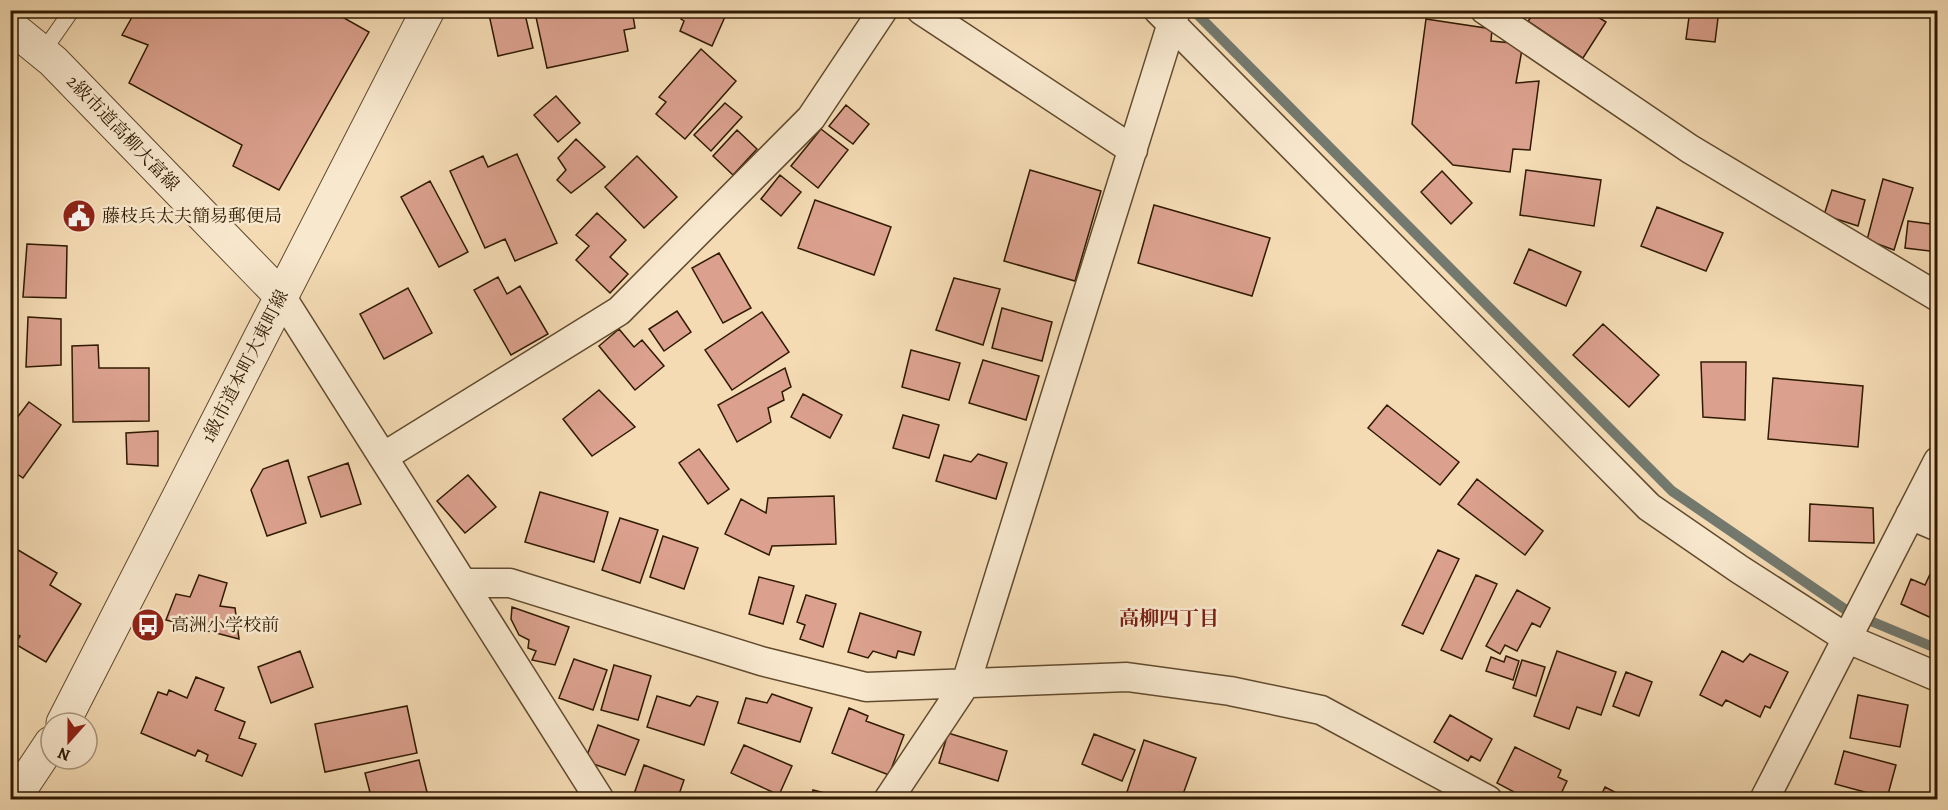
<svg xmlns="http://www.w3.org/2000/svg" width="1948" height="810" viewBox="0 0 1948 810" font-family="Alegreya,'Noto Serif JP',serif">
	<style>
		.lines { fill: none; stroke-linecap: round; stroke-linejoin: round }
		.stream { stroke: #73796e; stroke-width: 10 }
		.building { fill: #dba18e; stroke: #301a01; stroke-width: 1.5 }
		.service-casing { stroke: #614a2e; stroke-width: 17 }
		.minor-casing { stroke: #614a2e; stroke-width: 31 }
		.tertiary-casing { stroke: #614a2e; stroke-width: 35 }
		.service { stroke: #f8e8ce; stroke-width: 15 }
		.minor { stroke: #f8e8ce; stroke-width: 28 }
		.tertiary { stroke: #f8e8ce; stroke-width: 33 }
		.labels { text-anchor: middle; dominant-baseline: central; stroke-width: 5; stroke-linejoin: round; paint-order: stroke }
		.street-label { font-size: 18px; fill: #301a01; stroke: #f8e8ce }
		.poi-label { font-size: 18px; fill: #301a01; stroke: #f8e8ce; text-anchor: start }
		.neighbourhood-label { font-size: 20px; font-weight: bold; fill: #7a1f14; stroke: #f8e8ce }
	</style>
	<rect width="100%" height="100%" fill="#f4dbb4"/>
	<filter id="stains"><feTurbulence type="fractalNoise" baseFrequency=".00333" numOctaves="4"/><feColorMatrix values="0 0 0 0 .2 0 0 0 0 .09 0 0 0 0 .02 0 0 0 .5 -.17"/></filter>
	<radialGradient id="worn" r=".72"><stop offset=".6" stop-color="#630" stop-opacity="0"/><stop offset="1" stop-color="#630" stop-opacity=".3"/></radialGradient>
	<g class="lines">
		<path class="stream" d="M1193,10L1672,491L1849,612L1938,649"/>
	</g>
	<path class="building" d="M136,10H330L369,32L279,190L233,166L242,145L129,83L148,45L122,35Z
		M488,10H524L533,48L498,56Z
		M567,10H632L635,28L624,30L628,51L547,68L536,17Z
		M685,10H728L712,46L680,31L684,21L681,19Z
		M1537,10H1587L1606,22L1583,58L1528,21Z
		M1690,10H1719L1715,42L1686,39Z
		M1426,19L1492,29L1491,41L1523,44L1516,83L1539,81L1530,150L1513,149L1510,172L1453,165L1412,124Z
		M701,49L736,81L685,139L656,114L666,102L659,97Z
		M556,96L580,123L558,142L534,115Z
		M725,103L742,117L711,151L694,135Z
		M846,105L869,124L853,144L829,126Z
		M821,129L848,150L818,188L791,166Z
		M737,130L757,149L733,175L713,156Z
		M576,139L605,167L571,193L557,180L566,170L558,158Z
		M517,154L557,243L515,261L505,239L485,248L450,171L483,156L488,167Z
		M637,156L677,197L644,228L605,187Z
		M1030,170L1101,191L1075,281L1004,261Z
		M1526,170L1601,180L1594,226L1520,215Z
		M1442,171L1472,203L1451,224L1421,192Z
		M780,175L801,192L781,216L761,199Z
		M1883,179L1913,188L1894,250L1867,240Z
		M430,181L468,252L439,267L401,197Z
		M1832,190L1865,200L1858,226L1824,215Z
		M815,200L891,227L874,275L798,248Z
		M1154,205L1270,238L1252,296L1138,263Z
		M1657,207L1723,233L1706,271L1641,246Z
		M597,213L626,240L610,257L628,274L610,293L576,260L589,246L576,235Z
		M1908,221L1938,225V252L1905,248Z
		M27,244L67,246L66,298L23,297Z
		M1529,249L1581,272L1566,306L1514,283Z
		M719,253L751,308L723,323L692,268Z
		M498,277L507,294L520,286L548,334L511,355L474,290Z
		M954,278L1000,289L983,345L936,330Z
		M408,288L432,333L384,359L360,314Z
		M1002,308L1052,322L1042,361L992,348Z
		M677,311L691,332L664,351L649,329Z
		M762,312L789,352L732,390L705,350Z
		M28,317L61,319V365L26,367Z
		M1603,324L1659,375L1629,407L1573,355Z
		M619,329L634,347L642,340L664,366L635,390L599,346Z
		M98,345L99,368H149V421L73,422L72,346Z
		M911,350L960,363L949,400L902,387Z
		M983,360L1039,376L1026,420L969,403Z
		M1701,362H1746L1745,420L1703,417Z
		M785,368L791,387L782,392L784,400L768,408L771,422L737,442L718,405Z
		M1773,378L1863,386L1858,447L1768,439Z
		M599,390L635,427L592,456L563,419Z
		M803,394L842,415L830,438L791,417Z
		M29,402L61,425L23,478L10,469V427Z
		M1387,405L1459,462L1440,485L1368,428Z
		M903,415L939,425L929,458L893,448Z
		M158,431V466L127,464L126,433Z
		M699,449L729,489L708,504L679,463Z
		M978,454L1007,463L996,499L936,481L944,455L971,462Z
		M288,460L306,523L267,536L251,490L263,469Z
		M348,463L361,504L321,517L308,477Z
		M468,475L496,507L465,533L437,501Z
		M1477,479L1543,531L1525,555L1458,504Z
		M540,492L608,512L594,562L525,542Z
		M834,496L836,544L772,546L769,555L725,534L741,499L766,513L768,498Z
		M1810,504L1873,508L1874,543L1809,541Z
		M620,518L658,530L640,583L602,570Z
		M663,536L698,548L684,589L650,577Z
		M13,547L57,573L50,585L81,604L46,662L15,644L20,636L10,631V551Z
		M1438,550L1459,559L1423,634L1402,625Z
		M1932,570L1938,572V621L1901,604L1911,579L1925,585Z
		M199,575L227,583L220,606L235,608L239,639L166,620L176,594L190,597Z
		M1476,575L1497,584L1462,659L1441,650Z
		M759,577L794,586L783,624L749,614Z
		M1517,590L1550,608L1540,627L1532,623L1517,651L1505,645L1500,654L1486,646Z
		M806,595L836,604L823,647L800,639L805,625L797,622Z
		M512,607L569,627L555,665L532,660L536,651L528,648L529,640L519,635L511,619Z
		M860,613L921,632L914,655L898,651L896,658L873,651L868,658L848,652Z
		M300,651L313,687L271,703L258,667Z
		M1557,651L1616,672L1601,715L1577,707L1569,729L1534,716Z
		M1722,651L1743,662L1750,654L1788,672L1770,708L1765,706L1760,717L1726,700L1722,706L1700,695Z
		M1506,656L1519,661L1513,680L1486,671L1491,657L1504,662Z
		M574,659L607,670L593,710L559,698Z
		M1522,660L1545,667L1536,696L1513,688Z
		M614,665L651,676L638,720L601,710Z
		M1626,672L1652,682L1639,716L1613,706Z
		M196,677L224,688L215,710L245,722L239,738L256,744L242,776L206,761L208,755L198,750L195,756L141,733L158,692L167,695L169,690L187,698Z
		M772,694L812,708L800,742L738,723L746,698L767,703Z
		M1858,695L1908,705L1900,747L1850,738Z
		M657,696L690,706L697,696L718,702L704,745L647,727Z
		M407,706L417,753L325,772L315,724Z
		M849,708L868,716L866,721L904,735L889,775L832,753Z
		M1450,715L1492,739L1480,761L1471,756L1468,761L1434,742Z
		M598,725L639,740L625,775L585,761Z
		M948,733L1007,751L998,781L939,763Z
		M1094,734L1135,750L1122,781L1082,764Z
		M1144,740L1196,758L1181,800L1125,798Z
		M744,745L792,766L779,795L731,773Z
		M1515,747L1561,770L1558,777L1567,781L1558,800H1529L1497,783Z
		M1844,751L1896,765L1887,798L1835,784Z
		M419,760L429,800H372L365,773Z
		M644,765L684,780L677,800H632Z
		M1605,787L1630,800H1599Z
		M813,790L852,800H811Z
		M913,795L926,800H911Z"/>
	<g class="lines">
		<defs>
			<path id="service" d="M42,53L72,10"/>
			<path id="minor" d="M921,10L1133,150
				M1158,10L1649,507L1739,569L1848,639L1938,677
				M1485,10L1690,149L1938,297
				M281,296L600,800
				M383,457L619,311L811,118L883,10
				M1910,515L1938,527
				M463,583H510L761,661L866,687L1127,677L1230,691L1321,710L1488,800
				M888,800L966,683L1176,10
				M1764,800L1938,461"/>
			<path id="tertiary" d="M10,26L53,61L281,296
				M63,723L428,10
				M13,800L51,743"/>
		</defs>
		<use href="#service" class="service-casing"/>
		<use href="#minor" class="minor-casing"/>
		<use href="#tertiary" class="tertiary-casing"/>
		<use href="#service" class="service"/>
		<use href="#minor" class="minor"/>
		<use href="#tertiary" class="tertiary"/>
	</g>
	<defs>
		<symbol id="civic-disc" viewBox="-11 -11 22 22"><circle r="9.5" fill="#8f2418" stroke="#f8e8ce"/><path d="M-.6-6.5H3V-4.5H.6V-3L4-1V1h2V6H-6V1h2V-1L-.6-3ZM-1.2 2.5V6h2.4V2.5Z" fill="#fff"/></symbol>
		<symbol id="bus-disc" viewBox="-11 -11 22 22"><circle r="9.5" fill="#8f2418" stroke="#f8e8ce"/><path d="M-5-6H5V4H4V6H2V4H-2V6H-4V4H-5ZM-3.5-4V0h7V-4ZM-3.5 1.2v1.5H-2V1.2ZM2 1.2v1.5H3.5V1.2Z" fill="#fff"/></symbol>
	</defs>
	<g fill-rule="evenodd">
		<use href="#civic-disc" x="60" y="197" width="38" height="38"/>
		<use href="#bus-disc" x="129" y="606" width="38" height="38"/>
	</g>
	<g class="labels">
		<g class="street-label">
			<text transform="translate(123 133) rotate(46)">2級市道高柳大富線</text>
			<text transform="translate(245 366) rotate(-63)">1級市道本町大東町線</text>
		</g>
		<g class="poi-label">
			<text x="102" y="216">藤枝兵太夫簡易郵便局</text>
			<text x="171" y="625">高洲小学校前</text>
		</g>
		<g class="neighbourhood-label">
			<text x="1169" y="618">高柳四丁目</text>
		</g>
	</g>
	<rect width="1948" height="810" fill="none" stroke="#f4dbb4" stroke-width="36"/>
	<rect x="12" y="12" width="1924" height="786" fill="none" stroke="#301a01" stroke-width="3"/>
	<rect x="18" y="18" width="1912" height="774" fill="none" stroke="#301a01" stroke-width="1.5"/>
	<g transform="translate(69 741) rotate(201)"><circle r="28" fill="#f8e8ce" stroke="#a8967c" stroke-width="1.5"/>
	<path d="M0-4.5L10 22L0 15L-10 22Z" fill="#8f2418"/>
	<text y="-9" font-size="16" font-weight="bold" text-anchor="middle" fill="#301a01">N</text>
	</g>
	<rect width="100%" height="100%" filter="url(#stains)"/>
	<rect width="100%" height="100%" fill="url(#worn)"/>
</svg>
